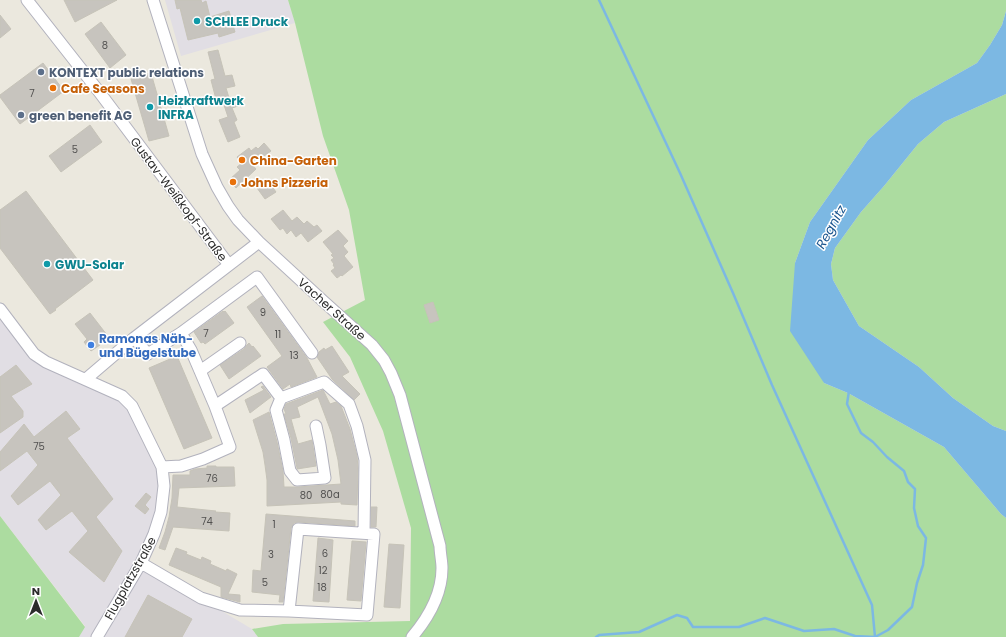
<svg xmlns="http://www.w3.org/2000/svg" width="1006" height="637" viewBox="0 0 1006 637" font-family="Poppins,sans-serif">
	<style>
		.industrial { fill: #e1dee4 }
		.green { fill: #acdca0 }
		.water { fill: #7cb8e3 }
		.lines { fill: none; stroke-linecap: round; stroke-linejoin: round }
		.stream { stroke: #7cb8e3; stroke-width: 2.5 }
		.building { fill: #c7c4be; stroke: #c6c3b8 }
		.minor-casing { stroke: #b2b2bd; stroke-width: 13 }
		.minor { stroke: #fff; stroke-width: 11 }
		.culture-dot { fill: #0f9aa8; stroke: #fff; stroke-width: 1.5 }
		.service-dot { fill: #5c6f8a; stroke: #fff; stroke-width: 1.5 }
		.food-dot { fill: #e8710a; stroke: #fff; stroke-width: 1.5 }
		.shop-dot { fill: #3f7fe0; stroke: #fff; stroke-width: 1.5 }
		.labels { text-anchor: middle; dominant-baseline: central; stroke-width: 3; stroke-linejoin: round; paint-order: stroke }
		.number-label { font-size: 10px; fill: #525150 }
		.culture-label { font-size: 12px; font-weight: bold; fill: #0d838f; stroke: #fff; text-anchor: start }
		.service-label { font-size: 12px; font-weight: bold; fill: #4e5e75; stroke: #fff; text-anchor: start }
		.food-label { font-size: 12px; font-weight: bold; fill: #c56008; stroke: #fff; text-anchor: start }
		.street-label { font-size: 12px; fill: #2b2b2b; stroke: #fff }
		.shop-label { font-size: 12px; font-weight: bold; fill: #366cbe; stroke: #fff; text-anchor: start }
		.water-label { font-size: 13px; font-style: italic; fill: #1b568f; stroke: #fff }
	</style>
	<rect width="100%" height="100%" fill="#ebe8de"/>
	<path class="industrial" d="M165,0H288L295,23L181,56Z
		M5,316L34,354L132,406L164,486L141,563L252,629L258,637H79L85,626L0,516V321Z"/>
	<path class="green" d="M288,0H1006V11L1002,25L990,45L977,63L911,100L868,140L810,222L795,263L824,383L848,393L944,447L1001,514L1006,518V637H258L252,629L283,624L410,621L411,528L383,431L350,357L323,322L365,300L349,210L323,136L295,23Z
		M1006,94V431L993,426L953,398L919,367L859,326L833,280L831,264L835,248L861,212L884,186L918,144L944,122Z
		M0,516L85,627L79,637H0Z"/>
	<path class="water" d="M1006,11V94L944,122L918,144L884,186L861,212L835,248L831,264L833,280L859,326L919,367L953,398L993,426L1006,431V518L1001,514L944,447L848,393L824,383L790,331L795,263L810,222L868,140L911,100L977,63L990,45L1002,25Z"/>
	<g class="lines">
		<path class="stream" d="M599,0L680,173L733,293L772,385L872,605L875,637
			M596,637L599,635L639,632L677,615L687,618L693,627H739L765,618L804,631L834,629L855,636L875,637L888,630L912,607L917,583L923,565L926,538L918,526L914,508L915,489L908,482L904,471L887,457L873,442L861,433L847,404L849,391"/>
	</g>
	<path class="building" d="M64,0H117L75,22Z
		M175,0H201L202,3L206,1L210,17L229,11L235,32L219,37L218,33L188,40L180,8L177,9Z
		M0,15L11,29L0,38Z
		M101,22L126,55L110,68L85,34Z
		M218,50L225,76L232,75L235,86L226,88L230,101L236,100L238,106L232,108L237,120L234,122L240,137L228,142L219,120L228,117L223,102L217,103L211,80L215,79L208,52Z
		M43,63L64,91L20,124L0,97V95Z
		M151,73L169,136L149,141L131,79Z
		M90,125L102,142L61,172L49,156Z
		M264,143L271,151L264,156L261,153L250,162L256,169L236,188L229,180L240,170L237,167L242,163L237,157L249,148L251,151L256,147L258,149Z
		M268,181L276,192L265,199L257,188Z
		M26,191L93,280L55,309L56,310L50,314L0,248V210Z
		M283,210L292,221L297,217L304,224L307,221L314,227L317,225L322,231L308,242L301,233L296,237L291,230L287,234L283,228L280,230L271,219Z
		M338,230L348,241L343,246L348,252L344,256L353,267L342,276L341,275L337,278L331,271L335,268L333,265L334,264L331,260L334,258L331,255L333,254L323,242Z
		M262,296L307,358L317,377L291,387L290,384L283,389L267,367L282,356L247,307Z
		M433,302L439,320L430,323L424,305Z
		M223,311L224,312L225,311L234,323L205,344L203,342L201,343L194,332Z
		M90,313L107,335L98,342L100,345L91,351L84,342L87,339L75,324Z
		M249,343L252,347L253,346L261,356L229,379L220,365L244,349L247,345Z
		M332,346L349,372L342,376L360,394L354,400L332,379L317,357L318,355L319,352L324,348L325,350Z
		M177,356L212,438L184,449L149,368Z
		M16,365L32,384L11,396L23,411V417L0,433V377Z
		M263,386L271,397L250,413L245,400L264,390L261,387Z
		M323,390L330,404L336,402L341,406L350,429L357,456L358,468L357,505L341,504V502L267,506V480L265,465L263,452L253,420L269,412L277,442L283,471L284,487H298L341,484L338,460L332,434L318,397L297,407L300,417L291,419L298,444L312,440L316,466L297,469V468L291,438L284,414H286L284,409L286,404Z
		M66,411L80,429L67,438L113,499L96,517L122,551L104,582L69,552L88,531L72,511L46,530L38,520L61,495L50,481L18,505L11,496L38,465L27,451L0,471V452L24,424L34,437Z
		M207,466H216V467H234L235,486L179,488L177,507L216,511L215,512L230,513L229,531L173,527L165,550L159,548L165,532L169,517L172,498L173,475H190V471L195,469L207,468Z
		M146,493L151,497L145,505L149,509L145,514L135,506Z
		M371,507H377L376,527H371Z
		M266,514L355,521V526L298,522L294,523L291,528L283,602H279L280,595L252,592L253,570L261,571Z
		M318,538L333,540L329,602L313,601Z
		M352,541L366,542L361,601L347,600Z
		M389,544L404,545L400,608L384,607Z
		M176,548L187,552L186,554L201,560L202,557L211,561L210,564L226,571L227,569L237,574L228,594L240,595V602L221,597V587L169,565Z
		M148,595L192,619L182,637H125Z"/>
	<g class="lines">
		<defs>
			<path id="minor" d="M27,0L100,93L229,265
				M153,0L202,154L217,187L228,206L238,220L259,242L322,300L372,345L384,360L391,373L400,395L440,546C440,553 442,561 442,568C442,595 429,617 412,637
				M0,309L34,354L46,362L122,396L132,406L162,467L164,486L161,512L154,534L141,563L97,637
				M181,333L191,350L215,406
				M134,338L148,354L181,333L257,277L312,353
				M200,371L240,343
				M86,379L134,338L259,242
				M281,398L276,410L284,440L290,471L297,480L325,478L320,445L316,426
				M162,467L181,466L203,459L230,447L215,406L263,374L281,398L324,382L349,404L357,426L365,460L364,533
				M141,563L201,598L240,610L289,611L298,529L374,534L367,615L289,611"/>
		</defs>
		<use href="#minor" class="minor-casing"/>
		<use href="#minor" class="minor"/>
	</g>
	<g class="culture-dot">
		<circle cx="197" cy="21" r="4"/>
		<circle cx="150" cy="107" r="4"/>
		<circle cx="47" cy="264" r="4"/>
	</g>
	<g class="service-dot">
		<circle cx="41" cy="72" r="4"/>
		<circle cx="21" cy="115" r="4"/>
	</g>
	<g class="food-dot">
		<circle cx="53" cy="88" r="4"/>
		<circle cx="242" cy="160" r="4"/>
		<circle cx="233" cy="182" r="4"/>
	</g>
	<circle class="shop-dot" cx="91" cy="345" r="4"/>
	<g class="labels">
		<g class="number-label">
			<text x="105" y="45">8</text>
			<text x="32" y="93">7</text>
			<text x="75" y="149">5</text>
			<text x="263" y="312">9</text>
			<text x="206" y="333">7</text>
			<text x="278" y="334">11</text>
			<text x="294" y="355">13</text>
			<text x="39" y="446">75</text>
			<text x="212" y="478">76</text>
			<text x="330" y="494">80a</text>
			<text x="306" y="495">80</text>
			<text x="207" y="521">74</text>
			<text x="274" y="524">1</text>
			<text x="325" y="553">6</text>
			<text x="271" y="554">3</text>
			<text x="323" y="570">12</text>
			<text x="265" y="582">5</text>
			<text x="322" y="587">18</text>
		</g>
		<g class="culture-label">
			<text x="205" y="21">SCHLEE Druck</text>
			<text x="158" y="100">Heizkraftwerk<tspan x="158" dy="14">INFRA</tspan></text>
			<text x="55" y="264">GWU-Solar</text>
		</g>
		<g class="service-label">
			<text x="49" y="72">KONTEXT public relations</text>
			<text x="29" y="115">green benefit AG</text>
		</g>
		<g class="food-label">
			<text x="61" y="88">Cafe Seasons</text>
			<text x="250" y="160">China-Garten</text>
			<text x="241" y="182">Johns Pizzeria</text>
		</g>
		<g class="street-label">
			<text transform="translate(179 199) rotate(53)">Gustav-Weißkopf-Straße</text>
			<text transform="translate(332 309) rotate(42)">Vacher Straße</text>
			<text transform="translate(130 578) rotate(-61)">Flugplatzstraße</text>
		</g>
		<g class="shop-label">
			<text x="99" y="338">Ramonas Näh-<tspan x="99" dy="14">und Bügelstube</tspan></text>
		</g>
		<g class="water-label">
			<text transform="translate(831 227) rotate(-61)">Regnitz</text>
		</g>
	</g>
	<g transform="translate(36 601)" stroke="#ffffff" stroke-width="3" paint-order="stroke">
	<path d="M0-3L7 15L0 10L-7 15Z" fill="#2b2b2b"/>
	<text y="-6" font-size="11" font-weight="bold" text-anchor="middle" fill="#2b2b2b">N</text>
	</g>
</svg>
